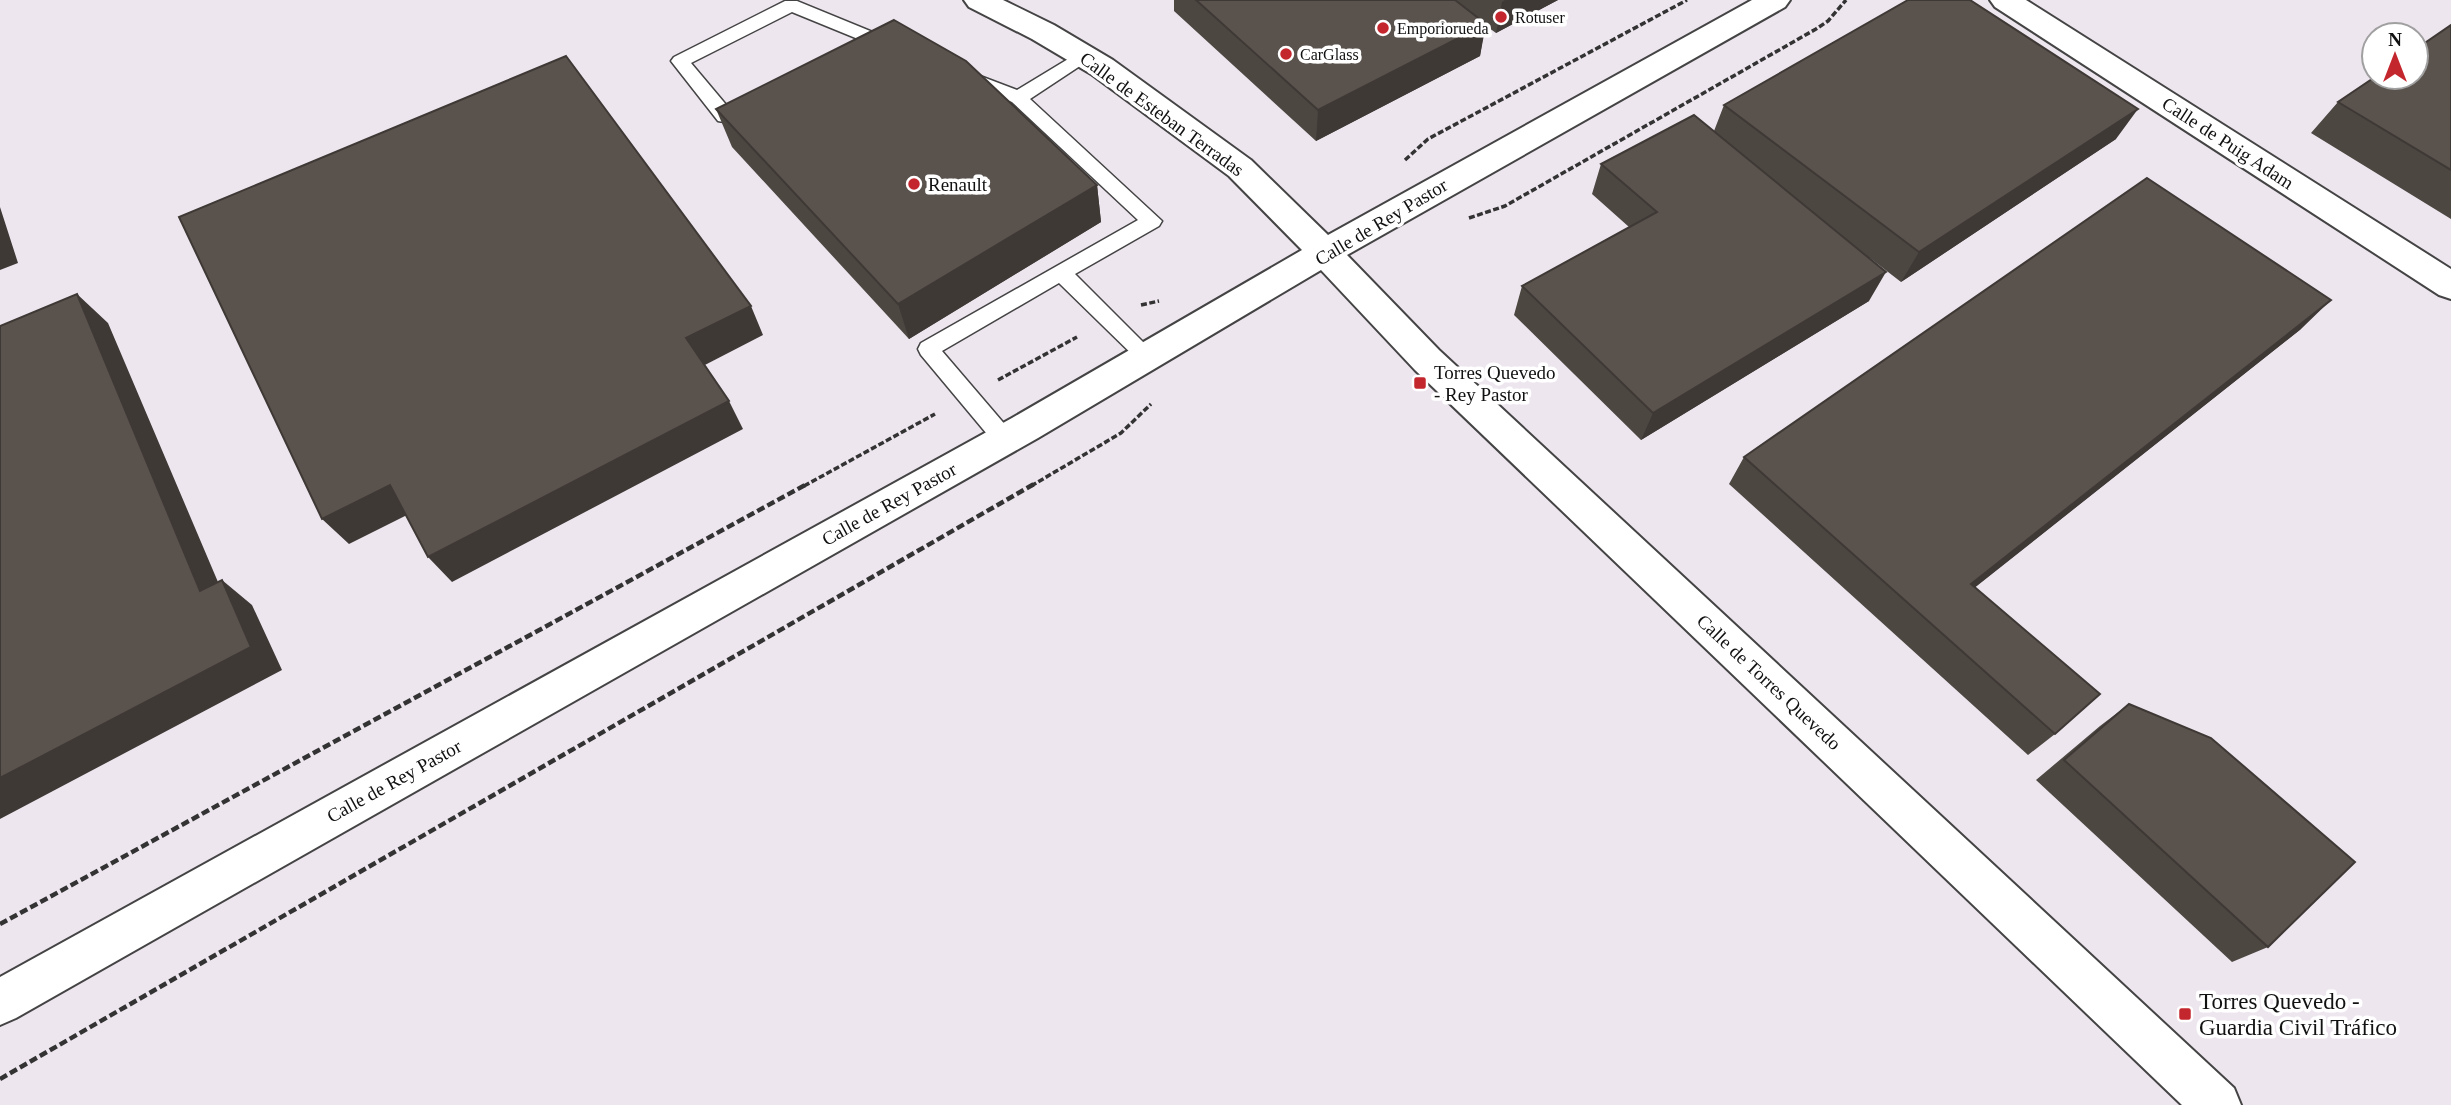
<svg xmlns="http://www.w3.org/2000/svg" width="2451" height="1105" viewBox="0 0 2451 1105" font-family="'Times New Roman',serif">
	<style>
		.industrial { fill: #eee6ef; fill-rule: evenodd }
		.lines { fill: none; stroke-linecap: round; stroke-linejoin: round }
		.lane-casing { stroke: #444; stroke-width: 3 }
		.street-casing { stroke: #444; stroke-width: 4 }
		.path-far1 { stroke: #333; stroke-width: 3.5; stroke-dasharray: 6 2.5; stroke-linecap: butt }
		.path { stroke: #333; stroke-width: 4.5; stroke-dasharray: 8 3.5; stroke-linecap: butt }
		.lane { fill: #fff; fill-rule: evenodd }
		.street { fill: #fff; fill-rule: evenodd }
		.wall { fill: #4d4742 }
		.shaded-wall { fill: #3f3936 }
		.building { fill: #5a524d; stroke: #3f3936; stroke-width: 2 }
		.poi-dot { fill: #c4262e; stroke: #fff; stroke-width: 2.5 }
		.labels { text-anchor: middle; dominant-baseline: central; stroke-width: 7; stroke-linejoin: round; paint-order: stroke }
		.far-poi-label { font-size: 16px; fill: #111; stroke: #fff; text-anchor: start }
		.street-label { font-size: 19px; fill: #111; stroke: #fff }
		.poi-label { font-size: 19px; fill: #111; stroke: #fff; text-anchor: start }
		.near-poi-label { font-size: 23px; fill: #111; stroke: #fff; text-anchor: start }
	</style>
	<rect width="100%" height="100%" fill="#fffdf5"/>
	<path class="industrial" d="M0,0H2451V1105H0ZM2374,35H2416V77H2374Z"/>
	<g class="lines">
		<defs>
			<path id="lane" d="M785,1H797L897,42L900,46L897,50H885L792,12L691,63L728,107L742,101L748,103L751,107C745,117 729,124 718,121L671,61L674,57Z
				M1083,50L1092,56L1089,60L1030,99L1162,221L1159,226L1075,274L1158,357L1155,363L1148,365L1141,363L1059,283L942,351L1013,434L1016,440L1013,446L1005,449L997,446L921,355L918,349L921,343L1138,220L1012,102L961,81L958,77L967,71L1017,90Z"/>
			<path id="street" d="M964,0H1003L1054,25L1113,60L1251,160L1328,235L1752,0H1790L1785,7L1347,255L1439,350L2234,1088L2241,1105H2182L1415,370L1321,270L1038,438L16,1018L0,1025V977L1012,418L1302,250L1229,176L1091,74L1032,39L969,7Z
				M1990,0H2026L2451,269V299L2439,295L1995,7Z"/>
		</defs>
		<use href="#lane" class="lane-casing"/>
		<use href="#street" class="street-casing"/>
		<path class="path-far1" d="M1405,160L1428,139L1687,0
			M1469,218L1505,206L1816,29L1828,21L1846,0
			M1141,305L1159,301
			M998,380L1077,337
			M804,486L935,414
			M1031,486L1121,433L1151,404"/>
		<path class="path" d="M0,924L807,484
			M0,1079L1034,484"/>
		<use href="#lane" class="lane"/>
		<use href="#street" class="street"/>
	</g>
	<path class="wall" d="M1174,0H1558L1496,33L1485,25L1480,56L1316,141L1174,11Z
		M2451,25V219L2311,133L2338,102Z
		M1724,105L2116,139L1901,282L1870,258L1869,301L1641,440L1514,315L1522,286L1629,227L1592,194L1601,164L1714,131Z
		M716,109L1097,185L1101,222L909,339L732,147Z
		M2301,329L1975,587L2055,734L2028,755L1729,484L1744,457Z
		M2129,704L2268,947L2232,962L2036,780L2100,726Z"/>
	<path class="shaded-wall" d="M1505,0H1558L1496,33L1502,2Z
		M1486,24L1480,56L1316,141L1318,110Z
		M2138,109L2116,139L1901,282L1919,252Z
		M1097,185L1101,222L909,339L898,304Z
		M0,207L18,263L0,270Z
		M1886,272L1869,301L1641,440L1653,413Z
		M77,294L108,323L232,615L200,591Z
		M2331,300L2301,329L1949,608L1971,584Z
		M751,306L763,335L701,367L686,338Z
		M729,401L743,429L452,582L428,557Z
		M390,485L415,511L349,544L322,519Z
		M222,580L252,605L282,670L0,819V778Z"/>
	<path class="building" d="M1196,0H1455L1486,24L1318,110Z
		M1908,0H1970L2138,109L1919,252L1724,105Z
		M894,20L966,61L1097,185L898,304L716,109Z
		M2451,25V170L2338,102L2375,77H2416V49Z
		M566,56L751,306L686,338L729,401L428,557L390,485L322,519L179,217Z
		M1694,115L1886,272L1653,413L1522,286L1657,212L1601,164Z
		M2147,178L2331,300L1971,584L2100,694L2055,734L1744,457Z
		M77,294L200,591L222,580L251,647L0,778V326Z
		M2129,704L2211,738L2355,862L2268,947L2064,760Z"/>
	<g class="poi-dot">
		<circle cx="1501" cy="17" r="7"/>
		<circle cx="1383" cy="28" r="7"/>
		<circle cx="1286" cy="54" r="7"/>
		<circle cx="914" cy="184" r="7"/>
		<rect x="1413" y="376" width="14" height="14" rx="3.5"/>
		<rect x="2178" y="1007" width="14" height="14" rx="3.5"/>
	</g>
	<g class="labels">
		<g class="far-poi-label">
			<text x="1515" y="17">Rotuser</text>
			<text x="1397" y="28">Emporiorueda</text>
			<text x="1300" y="54">CarGlass</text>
		</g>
		<g class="street-label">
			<text transform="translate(1162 114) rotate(36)">Calle de Esteban Terradas</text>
			<text transform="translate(2228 143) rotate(33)">Calle de Puig Adam</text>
			<text transform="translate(1381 222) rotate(-31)">Calle de Rey Pastor</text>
			<text transform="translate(889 504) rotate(-29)">Calle de Rey Pastor</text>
			<text transform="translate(1769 682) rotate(43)">Calle de Torres Quevedo</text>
			<text transform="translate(394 781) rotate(-29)">Calle de Rey Pastor</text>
		</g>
		<g class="poi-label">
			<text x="928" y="184">Renault</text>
			<text x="1434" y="372">Torres Quevedo<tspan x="1434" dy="22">- Rey Pastor</tspan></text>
		</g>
		<g class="near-poi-label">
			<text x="2199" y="1001">Torres Quevedo -<tspan x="2199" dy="26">Guardia Civil Tráfico</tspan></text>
		</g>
	</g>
	<g transform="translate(2395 56)"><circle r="33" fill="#ffffff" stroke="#a0a0a0" stroke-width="2"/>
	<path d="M0-5L12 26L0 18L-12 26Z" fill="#c4262e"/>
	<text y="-10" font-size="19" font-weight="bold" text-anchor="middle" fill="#111111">N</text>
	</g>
</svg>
